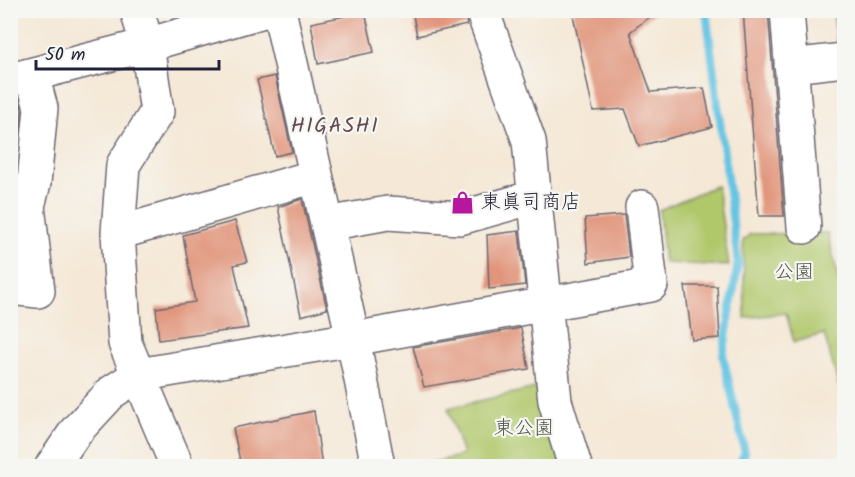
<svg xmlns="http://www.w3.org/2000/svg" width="855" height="477" viewBox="0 0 855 477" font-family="Kalam,'Klee One',sans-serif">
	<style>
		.green { fill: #b0c76b; stroke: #697453; stroke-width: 1.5 }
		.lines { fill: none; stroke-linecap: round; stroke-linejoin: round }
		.stream { stroke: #65c5e3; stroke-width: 8 }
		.building { fill: #e1957c }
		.minor-casing { stroke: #6c6771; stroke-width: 36 }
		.minor { stroke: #fff; stroke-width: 33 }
		.labels { text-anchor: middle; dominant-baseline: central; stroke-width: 4.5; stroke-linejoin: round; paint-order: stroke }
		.poi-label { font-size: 20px; fill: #22223b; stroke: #f6f6f2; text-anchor: start }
		.park-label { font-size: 20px; fill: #4d5449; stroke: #f6f6f2 }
		.neighbourhood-label { font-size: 21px; letter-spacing: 1.5px; fill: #654a52; stroke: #f6f6f2 }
	</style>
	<rect width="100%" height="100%" fill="#f6f6f2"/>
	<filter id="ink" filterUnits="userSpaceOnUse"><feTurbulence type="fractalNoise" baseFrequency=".0167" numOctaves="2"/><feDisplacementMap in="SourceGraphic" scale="12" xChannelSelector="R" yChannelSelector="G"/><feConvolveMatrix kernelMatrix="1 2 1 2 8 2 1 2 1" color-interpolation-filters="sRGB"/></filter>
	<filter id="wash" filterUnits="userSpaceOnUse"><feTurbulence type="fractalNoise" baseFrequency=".008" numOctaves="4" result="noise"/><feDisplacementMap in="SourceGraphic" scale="24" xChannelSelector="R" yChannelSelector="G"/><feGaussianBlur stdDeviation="1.35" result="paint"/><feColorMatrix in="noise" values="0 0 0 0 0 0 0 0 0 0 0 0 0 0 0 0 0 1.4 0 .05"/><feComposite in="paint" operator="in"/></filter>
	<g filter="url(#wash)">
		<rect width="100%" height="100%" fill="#f5e8d6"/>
		<path class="green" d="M833,11H844V58L839,59Z
			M717,185L729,266L664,263L659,210Z
			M828,233L842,295L844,296V404L824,334L794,342L786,313L745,318L743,241L750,234Z
			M553,384L575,466H418L463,455L448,408Z"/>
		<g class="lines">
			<path class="stream" d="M706,10L738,263L723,356L745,453L737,466"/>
		</g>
		<g id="blocks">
			<path class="building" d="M412,10H464L467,25L417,36Z
				M572,10H659L630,32L651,92L704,88L712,127L639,146L625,109L593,111Z
				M743,10H768L784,216H759Z
				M365,12L374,52L318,64L311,23Z
				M275,76L292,152L275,156L257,80Z
				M19,97L22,110L20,136L10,138V98Z
				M302,199L327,309L301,316L278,207Z
				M624,215L629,257L588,263L585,218Z
				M235,221L247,262L234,265L248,328L159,340L156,308L195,302L183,235Z
				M519,231L525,285L489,289L487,235Z
				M685,286H717L720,338L692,340Z
				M521,328L529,369L424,387L413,347Z
				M314,411L322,466H241L233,428Z"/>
		</g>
	</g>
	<g filter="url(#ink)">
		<use href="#blocks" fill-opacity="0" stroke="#6c6771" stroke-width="1.5"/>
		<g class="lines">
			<defs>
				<path id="minor" d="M137,10L147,45L157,112L123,165L118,233L125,343L177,466
					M279,10L353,339L378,466
					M482,10L529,141L555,401L575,466
					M787,10L804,227
					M791,66L844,60
					M10,80L147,45L267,10
					M327,224L388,213L460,218L534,197
					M118,233L316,176
					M10,288L38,291L28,206L34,183L41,108L32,75
					M52,466L76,431L112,392L138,375L353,339L651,285L642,207"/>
			</defs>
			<use href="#minor" class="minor-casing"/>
			<use href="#minor" class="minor"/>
		</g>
	</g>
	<defs>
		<symbol id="shop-bare" viewBox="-9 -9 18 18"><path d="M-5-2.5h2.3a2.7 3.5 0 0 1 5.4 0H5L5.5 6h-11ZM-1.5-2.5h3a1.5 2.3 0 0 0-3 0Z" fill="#b5179e" stroke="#f6f6f2" stroke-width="2.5" paint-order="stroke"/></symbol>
	</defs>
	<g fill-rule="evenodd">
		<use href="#shop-bare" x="446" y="186" width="33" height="33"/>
	</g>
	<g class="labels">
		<g class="poi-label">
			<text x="481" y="203">東眞司商店</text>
		</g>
		<g class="park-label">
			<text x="794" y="273">公園</text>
			<text x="524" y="429">東公園</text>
		</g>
		<g class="neighbourhood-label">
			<text x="335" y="126">HIGASHI</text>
		</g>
	</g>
	<rect width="855" height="477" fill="none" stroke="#f6f6f2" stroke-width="36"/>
	<path d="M36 60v9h183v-9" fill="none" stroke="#22223b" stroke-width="3"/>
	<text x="45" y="60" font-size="18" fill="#22223b" stroke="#f6f6f2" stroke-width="4.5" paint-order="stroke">50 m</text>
</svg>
